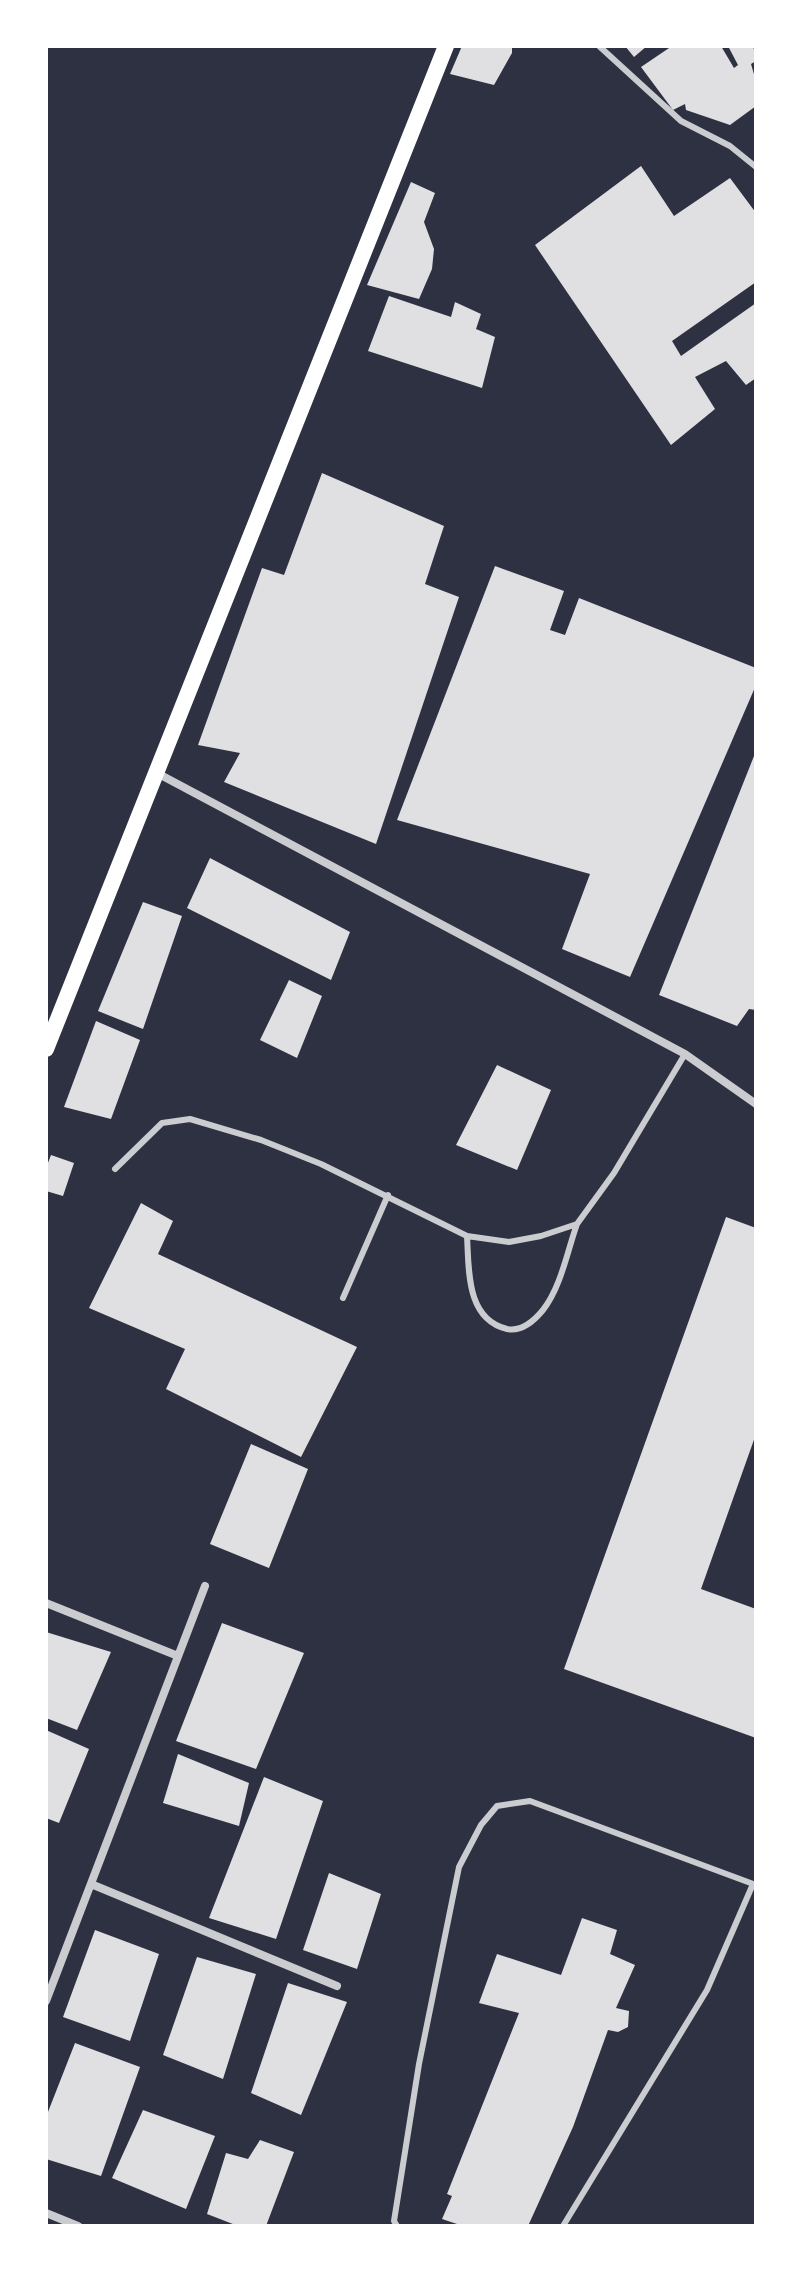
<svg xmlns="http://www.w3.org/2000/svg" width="802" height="2272" viewBox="0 0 802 2272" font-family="'Space Grotesk',sans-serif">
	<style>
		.building { fill: #e0e0e3 }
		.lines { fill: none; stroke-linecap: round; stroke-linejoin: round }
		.service { stroke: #caccd0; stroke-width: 6 }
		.minor { stroke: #caccd0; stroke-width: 8 }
		.secondary { stroke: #fff; stroke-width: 16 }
	</style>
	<rect width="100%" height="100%" fill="#2d3142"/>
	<path class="building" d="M462,46H512V53L494,85L450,74Z
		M625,46H647L634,57Z
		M672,46H721L734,68L738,65L728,46H752L756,52V61L751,64L756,81V106L730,125L686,110L685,104L673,110L641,67Z
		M641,166L674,216L730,178L756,213V282L672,341L681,356L756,303V378L746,385L726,361L695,377L715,409L671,445L535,245Z
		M411,182L435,193L424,222L434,249L432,269L419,299L367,285Z
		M389,296L451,317L455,302L481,314L476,329L495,337L482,388L368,351Z
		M322,473L444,526L425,584L459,597L376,844L224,782L240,753L198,745L262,568L284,575Z
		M495,566L564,591L550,630L565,635L579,598L756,668V685L630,977L562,949L590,874L397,820Z
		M756,751V1010L749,1009L737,1026L659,995Z
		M210,858L350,932L331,980L187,908Z
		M143,902L182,916L143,1029L98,1011Z
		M289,980L322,996L297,1058L260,1040Z
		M96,1021L140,1040L111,1119L64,1107Z
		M497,1065L551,1090L517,1170L456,1145Z
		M51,1155L74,1163L63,1196L46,1191V1168Z
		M141,1203L173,1221L158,1254L357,1347L301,1457L166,1389L185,1349L89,1308Z
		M726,1217L756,1228V1434L701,1589L756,1609V1738L564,1669Z
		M251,1444L308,1469L269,1568L210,1544Z
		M222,1623L304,1653L256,1769L176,1741Z
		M46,1632L111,1652L77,1730L46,1718Z
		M46,1730L89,1749L59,1823L46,1818Z
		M178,1754L249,1783L239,1826L163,1803Z
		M264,1777L323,1801L276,1939L209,1918Z
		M329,1873L381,1894L357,1969L303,1950Z
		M582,1918L617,1930L610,1954L635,1965L616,2008L629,2011L628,2027L618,2032L608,2030L573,2127L528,2226H463L442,2219L452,2196L447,2194L519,2013L479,2003L497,1954L561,1975Z
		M95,1930L159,1954L130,2041L63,2017Z
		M197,1957L256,1974L223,2079L163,2055Z
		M288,1983L347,2002L301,2115L251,2093Z
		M75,2043L140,2067L101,2176L46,2159V2117Z
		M143,2110L215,2136L186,2209L112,2178Z
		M260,2140L294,2152L266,2226H238L207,2214L226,2153L248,2159Z"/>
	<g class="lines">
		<path class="service" d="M599,46L681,121L730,146L756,167
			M115,1169L162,1123L190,1119L261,1140L321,1164L467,1236L509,1242L541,1236L577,1224L614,1173L685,1054
			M467,1236C469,1270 466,1319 507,1329C522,1332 534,1321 543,1310C561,1287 567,1252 577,1224
			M343,1298L388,1195
			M397,2226L394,2221L419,2064L459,1867L481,1825L497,1806L530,1801L756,1885
			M563,2226L707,1990L753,1884"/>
		<path class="minor" d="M155,772L685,1054L756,1104
			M46,1603L178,1656
			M91,1884L337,1986
			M46,2001L205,1586
			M46,2213L78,2226"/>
		<path class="secondary" d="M46,1049L446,46"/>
	</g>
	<rect width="802" height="2272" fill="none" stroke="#ffffff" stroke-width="96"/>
</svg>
